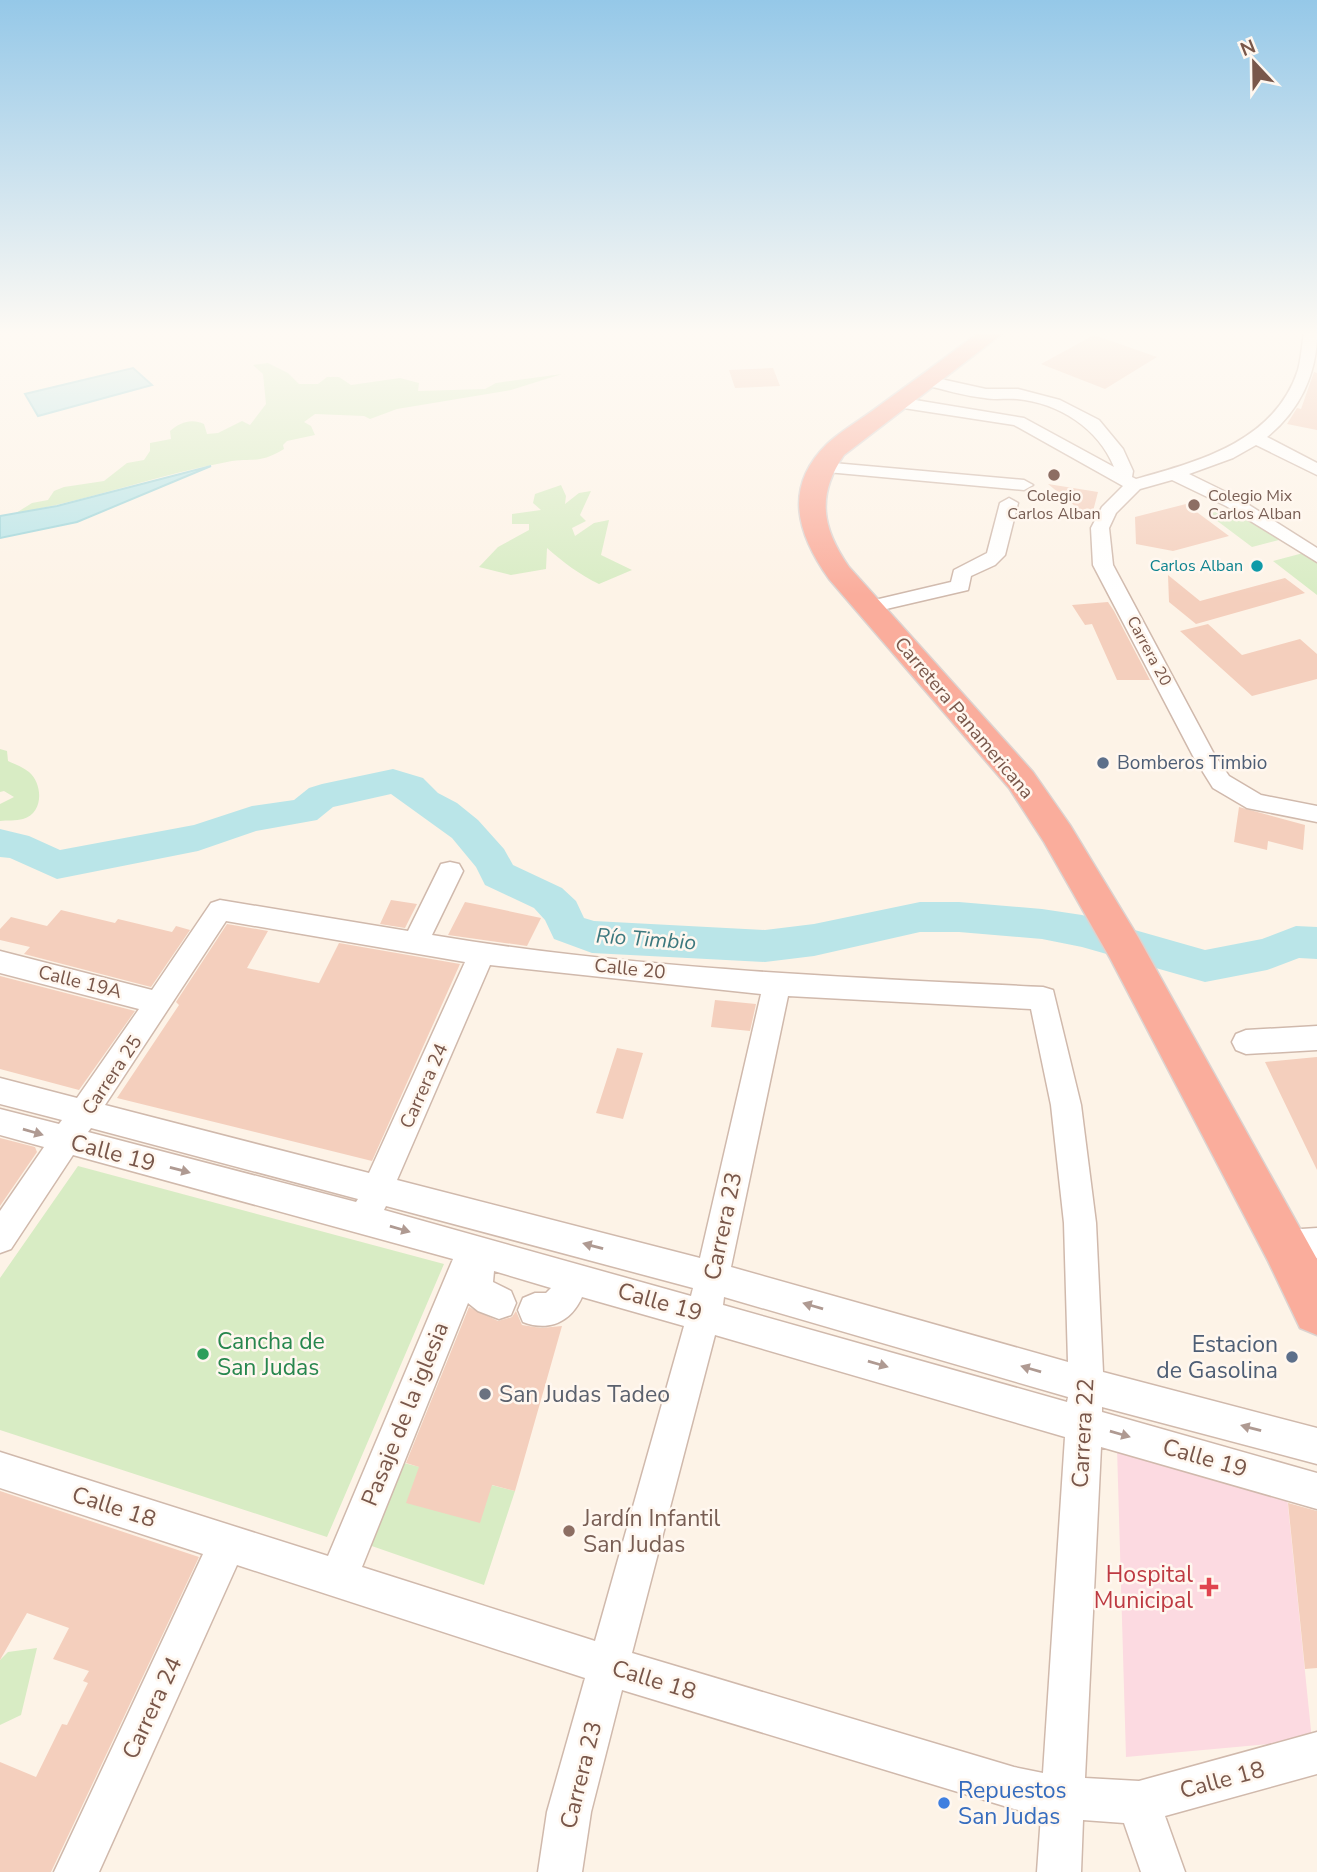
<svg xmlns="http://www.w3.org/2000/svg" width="1317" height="1872" viewBox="0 0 1317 1872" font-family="'Nunito Sans',sans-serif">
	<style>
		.medical { fill: #fcdae1 }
		.green { fill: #d8ecc4 }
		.water { fill: #bae5e8; stroke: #a0d6db; stroke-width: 2 }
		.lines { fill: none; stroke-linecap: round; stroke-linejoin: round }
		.river { fill: #bae5e8; fill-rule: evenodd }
		.building { fill: #f4cfbd }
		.street-casing { stroke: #d0b9ac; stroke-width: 3 }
		.highway-casing { stroke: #dcd3d0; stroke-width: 3 }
		.street { fill: #fff; fill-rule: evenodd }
		.highway { fill: #faad9c; fill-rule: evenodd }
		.oneway { fill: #af9a92 }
		.education-dot { fill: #8d6e63; stroke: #fff7ef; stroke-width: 2.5 }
		.culture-dot { fill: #0f9aa8; stroke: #fff7ef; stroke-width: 2.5 }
		.service-dot { fill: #5c6f8a; stroke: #fff7ef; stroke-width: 2.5 }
		.leisure-dot { fill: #2e9e5b; stroke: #fff7ef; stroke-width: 2.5 }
		.worship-dot { fill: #6b7280; stroke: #fff7ef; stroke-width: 2.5 }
		.health-dot { fill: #e0444e; stroke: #fff7ef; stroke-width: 2.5 }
		.shop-dot { fill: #3f7fe0; stroke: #fff7ef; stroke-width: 2.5 }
		.labels { text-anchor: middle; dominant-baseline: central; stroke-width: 5; stroke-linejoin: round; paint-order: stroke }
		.far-education-label { font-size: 16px; fill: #785e54; stroke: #fff7ef }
		.far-culture-label { font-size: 16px; fill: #0d838f; stroke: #fff7ef; text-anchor: end }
		.far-street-label { font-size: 16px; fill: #79574a; stroke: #fff7ef }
		.street-label { font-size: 19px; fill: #79574a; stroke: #fff7ef }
		.service-label { font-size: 19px; fill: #4e5e75; stroke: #fff7ef; text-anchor: start }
		.water-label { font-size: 21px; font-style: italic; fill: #3c787e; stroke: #fff7ef }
		.near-street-label { font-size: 23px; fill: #79574a; stroke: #fff7ef }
		.near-leisure-label { font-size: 23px; fill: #27864d; stroke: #fff7ef; text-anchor: start }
		.near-service-label { font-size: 23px; fill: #4e5e75; stroke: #fff7ef; text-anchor: end }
		.near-worship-label { font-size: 23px; fill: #5b616d; stroke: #fff7ef; text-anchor: start }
		.near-education-label { font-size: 23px; fill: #785e54; stroke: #fff7ef; text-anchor: start }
		.near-health-label { font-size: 23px; fill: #be3a42; stroke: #fff7ef; text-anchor: end }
		.near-shop-label { font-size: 23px; fill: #366cbe; stroke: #fff7ef; text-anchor: start }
	</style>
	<rect width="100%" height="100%" fill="#fdf3e7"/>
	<path class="medical" d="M1117,1448L1287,1496L1312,1740L1126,1757Z"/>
	<path class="green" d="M268,363L288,373L299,384H318L327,377H339L351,385L400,378L419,383L418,391L485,389L496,383L562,374L511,390L397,409L370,419L364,416L315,414L304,422L311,426L315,435L287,441L283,445L284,449C257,465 254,457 227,462C156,475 88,501 16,513L32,503L48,500L54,491L64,487L104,481L127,463L144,460L150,451V443L171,439L170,431C180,422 192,418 204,424L207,434L218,433L242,421L250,425L266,404L263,374L253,365Z
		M561,485L566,496L565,504L579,493L591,491L580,515L586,521L572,528L575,536L594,523L609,520L601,555L632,570L599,584C580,575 563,562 547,548L546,569L511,575L479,567L498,547L529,530V524H512V514L541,510L533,503L535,494Z
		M1239,506L1283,539L1252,547L1208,514Z
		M1307,552L1317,560V595L1273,561Z
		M0,749L7,751L8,761C14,764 23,767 29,772C43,784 44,813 23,819C16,821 7,820 0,821V804L14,797L4,791L0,792Z
		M78,1166L444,1264L327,1537L0,1430V1278Z
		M400,1462L515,1491L484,1585L366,1544Z
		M37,1648L21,1715L0,1725V1660L8,1652Z"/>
	<path class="water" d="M133,368L152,385L38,416L25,394Z
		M211,466L77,522L0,538V516L57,506Z"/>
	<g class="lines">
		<path class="river" d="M393,769L423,778L438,793L457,803L478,820L504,849L513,865L562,888L576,901L584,918L594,921L765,930L814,924L920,902H959L1042,909L1082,915L1205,950L1262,939L1296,926L1317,927V959L1299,958L1267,970L1205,982L1082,947L1042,939L959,932H920L814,956L765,962L592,953L554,939L545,920L534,908L485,885L476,867L452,838L391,794L333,807L317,820L256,831L198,851L57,879L10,858L0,857V829L29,836L60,850L194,825L252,806L294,800L309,788L322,784Z"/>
	</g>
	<path class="building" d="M1094,335L1157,357L1105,389L1041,364Z
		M773,368L780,386L735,388L729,370Z
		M1314,372L1317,373V430L1287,424L1297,408L1301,409Z
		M1048,484L1098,492L1091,519Z
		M1186,504L1229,536L1173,551L1136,544L1135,517Z
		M1168,575L1200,601L1285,578L1305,593L1196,624L1169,602Z
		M1108,602L1114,611L1150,680H1117L1092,624L1085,625L1072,605Z
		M1208,624L1242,655L1300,639L1317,654V679L1252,696L1180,631Z
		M1239,807L1305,825L1303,850L1268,841L1267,850L1234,842Z
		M391,900L417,904L405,928L380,924Z
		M465,902L485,906L541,918L527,946L448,935Z
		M61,910L115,923L118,919L172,932L176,926L190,930L151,987L24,954L30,947L0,940V929L11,917L47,926Z
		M227,924L268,931L247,968L319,983L339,943L460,964L372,1161L117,1098L179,1005L176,1002Z
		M0,976L135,1011L79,1090L0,1069Z
		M715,1000L756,1004L750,1031L711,1027Z
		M617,1048L643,1053L623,1119L596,1113Z
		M1317,1057V1170L1265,1062Z
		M0,1138L35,1147L37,1152L0,1206Z
		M469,1307L498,1321L512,1317L516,1311L522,1325L541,1328L562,1326L515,1491L492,1485L480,1523L406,1503L419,1467L406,1463Z
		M0,1491L199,1557L51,1872H0V1762L36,1777L62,1724L67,1725L88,1683L83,1681L89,1671L53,1659L69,1628L27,1613L0,1660Z
		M1288,1503L1317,1511V1668L1305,1669Z"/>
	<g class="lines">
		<defs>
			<path id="street" d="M1304,333H1317C1317,375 1299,411 1267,437L1317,463V475L1256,445L1233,458L1189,474L1238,498L1317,548V562L1226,506L1172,480L1140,489L1116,513L1109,528L1113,565L1214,754L1229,776L1261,795L1317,806V822L1247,808L1213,788L1193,756L1093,565L1091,528L1102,507L1123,486L1014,425L897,407L889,402L897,397L1024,418L1114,467C1098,428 1059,403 1017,399C1007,398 995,400 985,398C964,396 942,389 921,384L919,381L927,376L986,389H1018L1060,400L1099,420L1123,449L1133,471L1132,477L1136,479C1200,461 1275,441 1298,370C1301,359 1302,345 1304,333Z
				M822,462L1024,480L1033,485L1024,490L816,471L813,467L816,463Z
				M1009,498L1018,503L1005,555L995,565L971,576L968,590L869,613L862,611L859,607L862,603L951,582L954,570L987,553L1000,503Z
				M450,862L459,864L463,871L432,935C634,969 839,977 1043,987L1053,990L1081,1105L1096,1223L1103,1372L1317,1428V1464L1102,1407V1412L1317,1473V1509L1101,1447L1085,1778L1139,1781L1317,1732V1774L1165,1816L1185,1872H1141L1124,1823L1083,1820L1081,1872H1037L1041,1815L1014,1809L622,1690L591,1812L582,1872H538L547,1812L585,1678L237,1565L99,1872H54L203,1554L0,1488V1452L328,1556L453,1259L73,1155L11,1249L0,1253V1211L44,1147L0,1135V1109L59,1124L62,1120L0,1104V1078L77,1098L139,1009L0,973V951L152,990L211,903L220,900L408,931L441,864ZM226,921L465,962L369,1173L105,1105ZM490,965L761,994L700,1258L397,1180ZM788,996L1031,1009L1051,1105L1064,1223L1068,1362L731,1267ZM91,1128L358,1199L356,1202L88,1132ZM386,1206L693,1288L691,1296L384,1210ZM494,1271L551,1288L546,1293H535L523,1298L518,1310L523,1322C549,1332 571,1322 582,1297L684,1326L595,1641L362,1567L468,1303L478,1311L499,1319L511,1315L516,1303L511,1291L493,1282ZM724,1297L1068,1397L1067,1402L723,1305ZM715,1335L1065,1437L1043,1773L1014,1767L632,1653Z
				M1317,1026V1050L1246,1054L1236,1050L1232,1042L1236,1034L1246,1030Z
				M1317,1228V1258L1285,1260L1274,1256L1269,1245L1274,1234L1285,1230Z"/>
			<path id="highway" d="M978,333H1003L844,455C816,496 822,528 849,567L1033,772L1070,825L1138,937L1317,1259V1335L1300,1328L1268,1261L1110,958L1044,842L1009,788L829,579C798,535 782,488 827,444C842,430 862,419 879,406C912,382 945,358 978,333Z"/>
		</defs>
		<use href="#street" class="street-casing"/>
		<use href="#highway" class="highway-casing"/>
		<use href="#street" class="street"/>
		<use href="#highway" class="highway"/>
	</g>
	<defs><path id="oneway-solid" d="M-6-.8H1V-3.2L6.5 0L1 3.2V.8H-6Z" transform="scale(1.75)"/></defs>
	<g class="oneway">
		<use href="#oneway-solid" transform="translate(33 1132) rotate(16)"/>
		<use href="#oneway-solid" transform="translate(180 1170) rotate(15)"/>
		<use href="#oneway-solid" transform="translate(400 1229) rotate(16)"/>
		<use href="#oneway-solid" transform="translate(593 1246) rotate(-165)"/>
		<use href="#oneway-solid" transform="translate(813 1306) rotate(-164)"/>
		<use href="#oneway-solid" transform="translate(878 1364) rotate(16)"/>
		<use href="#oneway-solid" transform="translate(1031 1369) rotate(-164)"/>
		<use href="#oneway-solid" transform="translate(1251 1428) rotate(-165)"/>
		<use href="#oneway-solid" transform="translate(1120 1434) rotate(16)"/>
	</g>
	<linearGradient id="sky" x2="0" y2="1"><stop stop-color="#95c8e8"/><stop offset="0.56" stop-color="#fefaf4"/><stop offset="1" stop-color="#fefaf4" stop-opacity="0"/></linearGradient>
	<rect width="1317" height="595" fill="url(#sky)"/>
	<g class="education-dot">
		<circle cx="1054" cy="475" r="7"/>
		<circle cx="1194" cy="505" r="7"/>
		<circle cx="569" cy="1531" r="7"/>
	</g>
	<circle class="culture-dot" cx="1257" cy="566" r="7"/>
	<g class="service-dot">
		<circle cx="1103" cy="763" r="7"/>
		<circle cx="1292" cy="1357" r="7"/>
	</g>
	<circle class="leisure-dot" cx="203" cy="1354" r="7"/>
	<circle class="worship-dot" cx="485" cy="1394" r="7"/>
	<path class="health-dot" d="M1205.5 1576.5h7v7h7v7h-7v7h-7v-7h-7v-7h7z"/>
	<circle class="shop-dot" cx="944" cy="1803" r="7"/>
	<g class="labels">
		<g class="far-education-label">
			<text x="1054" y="496">Colegio<tspan x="1054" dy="18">Carlos Alban</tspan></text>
			<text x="1208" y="496" text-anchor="start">Colegio Mix<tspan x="1208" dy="18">Carlos Alban</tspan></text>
		</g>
		<g class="far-culture-label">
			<text x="1243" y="566">Carlos Alban</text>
		</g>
		<g class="far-street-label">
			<text transform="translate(1149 651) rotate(62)">Carrera 20</text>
		</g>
		<g class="street-label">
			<text transform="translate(964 718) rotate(50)">Carretera Panamericana</text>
			<text transform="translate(630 969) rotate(6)">Calle 20</text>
			<text transform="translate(80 982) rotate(14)">Calle 19A</text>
			<text transform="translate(112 1075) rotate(-56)">Carrera 25</text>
			<text transform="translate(424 1086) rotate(-66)">Carrera 24</text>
		</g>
		<g class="service-label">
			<text x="1117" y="763">Bomberos Timbio</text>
		</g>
		<g class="water-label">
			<text transform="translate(646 939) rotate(4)">Río Timbio</text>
		</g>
		<g class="near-street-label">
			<text transform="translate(113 1153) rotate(15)">Calle 19</text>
			<text transform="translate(723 1226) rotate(-78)">Carrera 23</text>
			<text transform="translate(660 1302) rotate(16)">Calle 19</text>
			<text transform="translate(405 1414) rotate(-68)">Pasaje de la iglesia</text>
			<text transform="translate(1083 1433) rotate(-87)">Carrera 22</text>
			<text transform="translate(1205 1458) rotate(16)">Calle 19</text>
			<text transform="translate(114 1507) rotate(18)">Calle 18</text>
			<text transform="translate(654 1680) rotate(17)">Calle 18</text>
			<text transform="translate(152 1708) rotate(-65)">Carrera 24</text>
			<text transform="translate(581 1775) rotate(-76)">Carrera 23</text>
			<text transform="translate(1222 1780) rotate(-15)">Calle 18</text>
		</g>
		<g class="near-leisure-label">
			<text x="217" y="1341">Cancha de<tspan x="217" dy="26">San Judas</tspan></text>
		</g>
		<g class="near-service-label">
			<text x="1278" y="1344">Estacion<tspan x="1278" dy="26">de Gasolina</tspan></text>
		</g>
		<g class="near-worship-label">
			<text x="499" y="1394">San Judas Tadeo</text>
		</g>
		<g class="near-education-label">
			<text x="583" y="1518">Jardín Infantil<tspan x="583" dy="26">San Judas</tspan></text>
		</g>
		<g class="near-health-label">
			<text x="1193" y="1574">Hospital<tspan x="1193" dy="26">Municipal</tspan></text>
		</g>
		<g class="near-shop-label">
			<text x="958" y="1790">Repuestos<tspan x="958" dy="26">San Judas</tspan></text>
		</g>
	</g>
	<g transform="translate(1254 63) rotate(338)" stroke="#fff7ef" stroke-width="5" paint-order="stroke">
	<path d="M0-5L12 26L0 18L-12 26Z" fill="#79574a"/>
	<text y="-10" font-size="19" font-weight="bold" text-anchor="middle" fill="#79574a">N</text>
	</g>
</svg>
